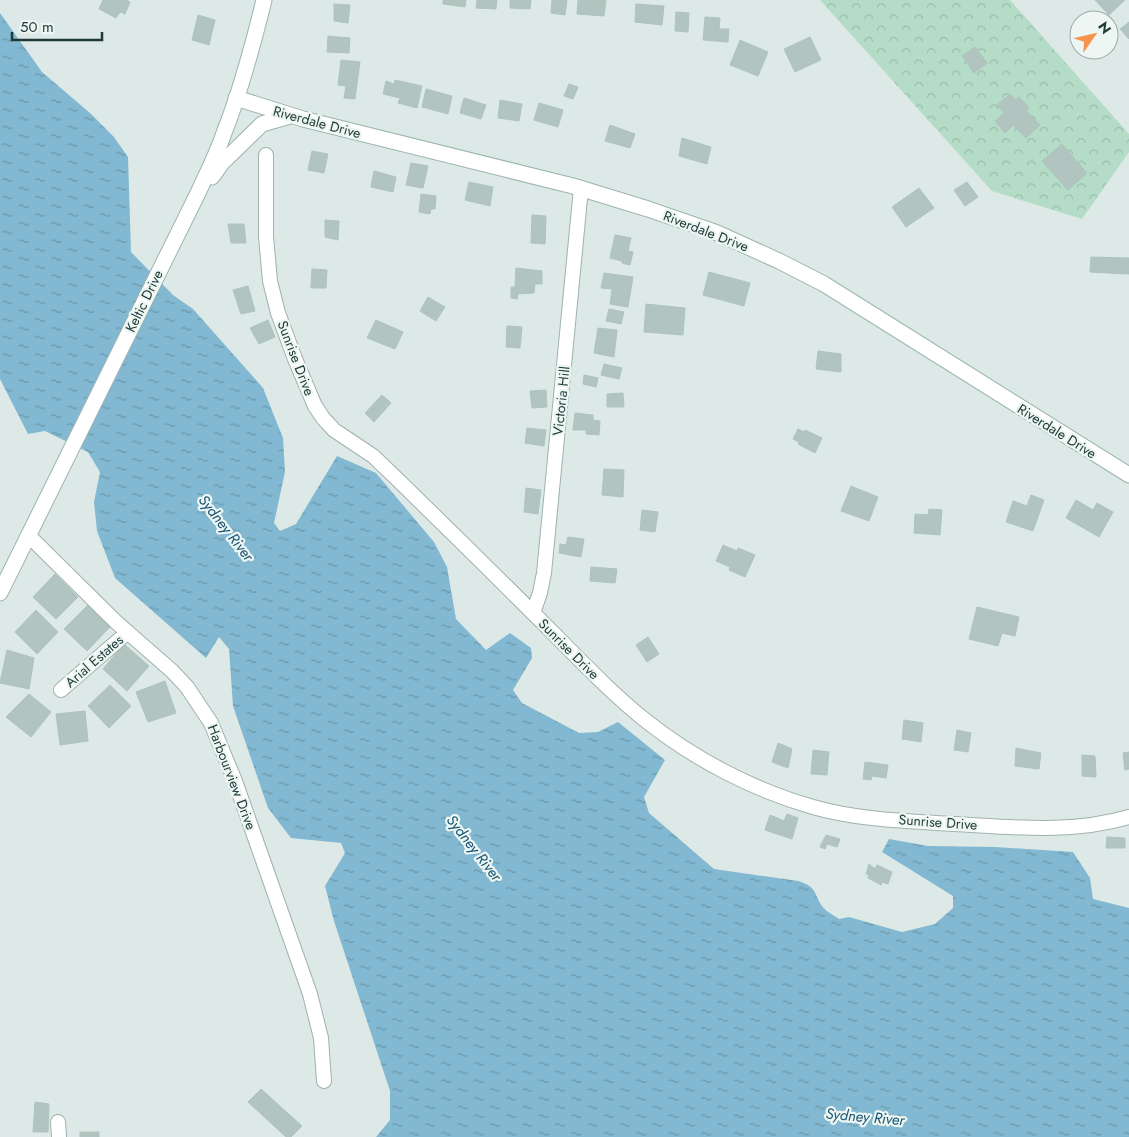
<svg xmlns="http://www.w3.org/2000/svg" width="1129" height="1137" viewBox="0 0 1129 1137" font-family="Jost,sans-serif">
	<style>
		.forest { fill: url(#forest-crowns) }
		.water { fill: url(#water-ripples) }
		.building { fill: #b2c4bf; stroke: #afc3be }
		.lines { fill: none; stroke-linecap: round; stroke-linejoin: round }
		.minor-casing { stroke: #a0b1ae; stroke-width: 16 }
		.secondary-casing { stroke: #9cb5b0; stroke-width: 17 }
		.minor { stroke: #fff; stroke-width: 14 }
		.secondary { stroke: #fff; stroke-width: 15 }
		.labels { text-anchor: middle; dominant-baseline: central; stroke-width: 4.5; stroke-linejoin: round; paint-order: stroke }
		.street-label { font-size: 14px; fill: #1e3936; stroke: #edf6f3 }
		.water-label { font-size: 15px; font-style: italic; fill: #185676; stroke: #edf6f3 }
	</style>
	<defs>
		<pattern id="forest-crowns" width="20" height="18" patternUnits="userSpaceOnUse" patternTransform="scale(1.25)"><rect width="20" height="18" fill="#b4dcc6"/><path d="M2 6a3 3 0 1 1 6 0M12 15a3 3 0 1 1 6 0" fill="none" stroke="#9abeab"/></pattern>
		<pattern id="water-ripples" width="26" height="14" patternUnits="userSpaceOnUse" patternTransform="scale(1.25)"><rect width="26" height="14" fill="#82b8d1"/><path d="M2 4q2-2 4 0t4 0M15 11q2-2 4 0t4 0" fill="none" stroke="#6a97aa"/></pattern>
	</defs>
	<rect width="100%" height="100%" fill="#dde9e6"/>
	<path class="forest" d="M820,0H1010L1129,134V152L1082,219L992,191Z"/>
	<path class="water" d="M0,13L42,72L90,113L114,137L128,157L131,252L173,295L193,309L263,388L283,438L285,472L274,523L280,531L296,524L337,456L376,473L434,542L447,567L456,619L486,650L510,633L531,648L532,658L513,690L522,703L579,733L598,732L618,722L665,760L644,797L649,813L714,869L798,881C817,887 813,892 822,906C826,912 834,915 839,919L849,917L902,932L935,924L953,908V896L882,852L889,839L928,846L995,847L1073,852L1090,878L1093,899L1129,908V1137H376L390,1120V1091L334,921L325,886L345,853L341,843L291,838L268,808L233,706L229,649L219,637L206,658L115,578L97,531L94,502L100,472L88,452L45,431L28,434L0,379Z"/>
	<path class="building" d="M103,0H126L130,2L125,14L120,12L116,18L99,9Z
		M443,0H466L465,7L443,4Z
		M477,0H497L496,9L476,8Z
		M510,0H531L530,9L510,8Z
		M552,0H567L565,15L551,13Z
		M578,0H606L604,16L577,14Z
		M1095,0H1125L1109,15Z
		M334,4L350,5L348,23L334,21Z
		M636,4L664,6L662,25L635,22Z
		M676,12L689,13L688,32L675,31Z
		M198,15L215,20L209,45L192,40Z
		M705,17L720,18L719,29H729L728,42L703,40Z
		M1129,22V39L1120,29Z
		M328,36L350,38L349,53L327,52Z
		M810,37L821,60L795,72L784,49Z
		M740,40L768,52L758,76L730,65Z
		M975,47L987,63L974,73L962,56Z
		M341,60L360,62L355,99L344,98L346,86L338,85Z
		M395,80L422,86L417,108L398,103L400,98L383,94L386,81L394,84Z
		M569,84L578,87L573,99L564,96Z
		M426,89L452,96L448,114L422,107Z
		M1010,94L1016,100L1019,97L1029,108L1026,111L1040,125L1026,138L1013,125L1005,133L995,121L1004,113L997,105Z
		M464,98L486,105L481,119L460,113Z
		M500,100L522,104L519,121L498,118Z
		M539,103L563,110L558,127L534,120Z
		M610,125L635,134L630,148L605,141Z
		M682,138L711,147L707,164L679,156Z
		M1062,144L1087,173L1068,190L1042,161Z
		M312,151L328,154L324,173L308,170Z
		M411,163L428,166L423,188L406,185Z
		M374,171L396,177L393,192L371,187Z
		M469,182L493,187L490,206L465,200Z
		M967,182L978,197L965,206L954,190Z
		M919,188L934,208L906,227L892,207Z
		M421,194L436,196L435,209H431L430,214L419,212Z
		M532,215L546,216L545,244L531,243Z
		M325,220L339,221L338,240L325,237Z
		M228,224H244L246,243H231Z
		M615,235L631,238L628,251L633,252L630,265L622,263V261L610,258Z
		M1091,257L1129,258V274L1090,272Z
		M516,268L542,271V284H535L534,293L518,294L517,299L511,298V287H515Z
		M312,269L327,270L326,288H311Z
		M709,272L750,283L744,306L703,295Z
		M604,273L633,277L628,307L610,304L612,289L601,288Z
		M248,286L255,311L241,314L233,290Z
		M428,297L445,307L436,321L420,311Z
		M646,304L685,308L683,335L644,332Z
		M609,309L624,312L621,324L606,321Z
		M268,320L275,337L259,344L250,328Z
		M376,320L403,332L395,349L367,338Z
		M507,326L522,327L520,348L506,347Z
		M598,328L617,330L614,357L594,353Z
		M818,351L841,354V372L816,369Z
		M604,364L622,368L619,379L601,375Z
		M584,375L598,378L596,387L583,384Z
		M546,390L547,407L532,408L530,391Z
		M623,393L624,407H607V394Z
		M382,395L391,403L374,422L365,413Z
		M575,413L593,415V420L600,421L599,435L586,434V430H573Z
		M527,428L546,430L544,446L525,443Z
		M798,429L804,432L805,430L822,438L815,453L798,444L799,442L793,439Z
		M604,469L624,470L623,497L602,495Z
		M851,486L878,497L869,521L841,511Z
		M526,488L541,490L538,514L524,512Z
		M1031,495L1044,500L1033,531L1006,522L1013,501L1027,506Z
		M1076,500L1093,510L1097,503L1113,512L1099,537L1066,518Z
		M929,509L942,510L940,535L914,533L915,514L928,515Z
		M642,510L658,512L655,532L640,530Z
		M568,537L584,539L581,557L559,553L560,544L566,545Z
		M723,545L737,551L738,548L755,555L745,577L729,570L730,567L716,561Z
		M591,567L617,569L615,583L590,581Z
		M55,574L78,597L56,619L33,597Z
		M88,605L110,627L87,651L64,629Z
		M977,607L1019,617L1015,636L1002,633L998,646L969,639Z
		M36,610L58,632L37,654L15,632Z
		M648,637L659,654L647,662L636,645Z
		M124,644L149,666L127,691L103,669Z
		M7,650L34,658L29,689L0,683Z
		M165,681L176,713L148,722L136,692Z
		M110,685L131,706L109,728L88,706Z
		M29,694L51,712L31,737L6,717Z
		M85,711L88,741L60,745L56,714Z
		M904,720L923,723L921,742L902,739Z
		M957,730L971,733L968,752L954,750Z
		M778,743L792,749L788,768L772,762Z
		M1016,748L1041,753L1039,769L1015,766Z
		M813,750L829,752L827,775L811,774Z
		M1129,752V769L1125,770L1123,753Z
		M1082,755L1095,756L1096,777L1082,776Z
		M865,762L888,765L886,778L872,776L871,780L863,779Z
		M787,814L798,818L792,839L765,830L770,815L784,821Z
		M826,835L840,839L837,847L827,844L825,849L820,847Z
		M1107,837L1125,838V848H1106Z
		M869,864L875,869L877,865L892,872L888,884L882,882L881,885L868,878L869,875L866,874Z
		M261,1089L302,1126L291,1137H286L248,1102Z
		M35,1102L49,1104L48,1132H33Z
		M80,1132H99V1137H80Z"/>
	<g class="lines">
		<defs>
			<path id="minor" d="M266,155V237L270,281L278,313L295,359L315,406L323,418L334,430L373,456L395,477C441,522 487,567 533,613C570,649 605,688 645,720C694,759 753,790 813,807C858,820 907,821 954,824C1013,827 1071,834 1129,817
				M29,536L116,622L172,671L187,687L211,723L235,781L310,994L321,1038L324,1081
				M533,613L540,593L544,573L581,188
				M61,690L128,632
				M58,1122L59,1137"/>
			<path id="secondary" d="M236,98L303,119L573,186L648,209L715,232L779,261L824,284L1129,475
				M212,177L222,163L262,124L290,116
				M0,593L198,193C207,173 217,154 224,133C241,90 253,45 264,0"/>
		</defs>
		<use href="#minor" class="minor-casing"/>
		<use href="#secondary" class="secondary-casing"/>
		<use href="#minor" class="minor"/>
		<use href="#secondary" class="secondary"/>
	</g>
	<g class="labels">
		<g class="street-label">
			<text transform="translate(317 122) rotate(15)">Riverdale Drive</text>
			<text transform="translate(706 231) rotate(21)">Riverdale Drive</text>
			<text transform="translate(144 301) rotate(-64)">Keltic Drive</text>
			<text transform="translate(296 358) rotate(69)">Sunrise Drive</text>
			<text transform="translate(561 401) rotate(-84)">Victoria Hill</text>
			<text transform="translate(1057 431) rotate(32)">Riverdale Drive</text>
			<text transform="translate(569 649) rotate(45)">Sunrise Drive</text>
			<text transform="translate(94 661) rotate(-41)">Arial Estates</text>
			<text transform="translate(232 777) rotate(69)">Harbourview Drive</text>
			<text transform="translate(938 822) rotate(4)">Sunrise Drive</text>
		</g>
		<g class="water-label">
			<text transform="translate(226 528) rotate(52)">Sydney River</text>
			<text transform="translate(474 848) rotate(52)">Sydney River</text>
			<text transform="translate(865 1117) rotate(5)">Sydney River</text>
		</g>
	</g>
	<g transform="translate(1094 35) rotate(56)"><circle r="24" fill="#edf6f3" stroke="#9aaaa7"/>
	<path d="M0-4L9 19L0 12L-9 19Z" fill="#f6944e"/>
	<text y="-8" font-size="14" font-weight="bold" text-anchor="middle" fill="#1e3936">N</text>
	</g>
	<path d="M12 32v8h90v-8" fill="none" stroke="#1e3936" stroke-width="2.5"/>
	<text x="20" y="32" font-size="15" fill="#1e3936" stroke="#edf6f3" stroke-width="4" paint-order="stroke">50 m</text>
</svg>
